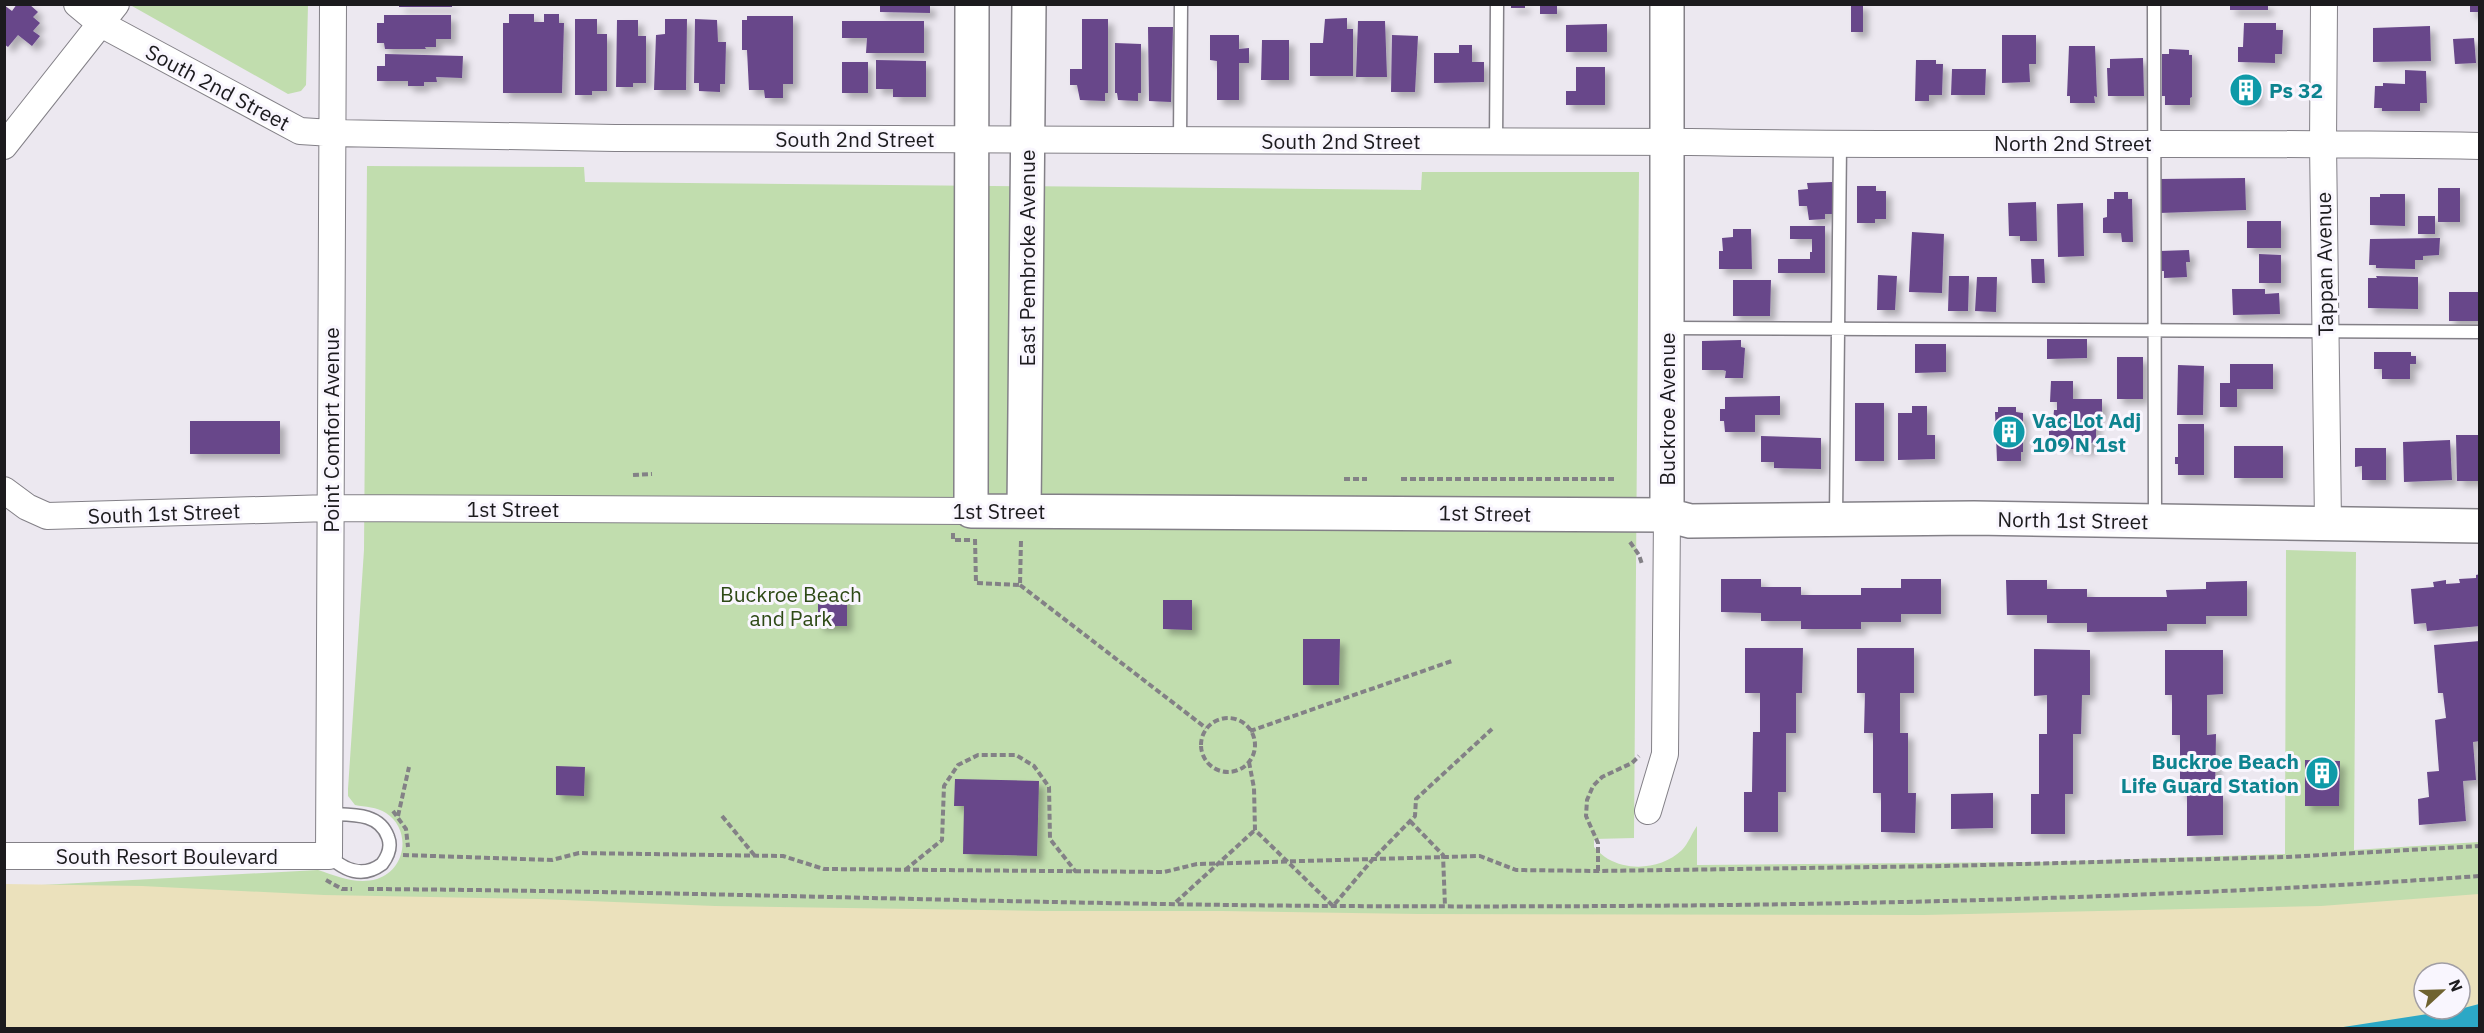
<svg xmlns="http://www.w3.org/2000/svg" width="2484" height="1033" viewBox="0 0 2484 1033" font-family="'IBM Plex Sans',sans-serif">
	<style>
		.green { fill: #c1ddae; fill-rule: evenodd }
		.sand { fill: #ebe1bc; fill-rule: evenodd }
		.water { fill: #2ca8c6 }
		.building { fill: #68468a; filter: url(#shadow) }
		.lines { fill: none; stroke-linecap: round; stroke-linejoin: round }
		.lane-casing { stroke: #838087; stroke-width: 15 }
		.street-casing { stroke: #838087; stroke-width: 28 }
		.secondary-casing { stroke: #838087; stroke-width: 36 }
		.path { stroke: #838186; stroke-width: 4; stroke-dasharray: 6 3; stroke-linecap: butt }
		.lane { stroke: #fff; stroke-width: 12 }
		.street { stroke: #fff; stroke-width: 26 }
		.secondary { stroke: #fff; stroke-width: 33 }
		.labels { text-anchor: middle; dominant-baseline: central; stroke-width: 6; stroke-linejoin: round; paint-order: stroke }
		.street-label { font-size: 21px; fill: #1c1b1e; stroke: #f9f6fe }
		.culture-label { font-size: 21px; font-weight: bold; fill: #0d838f; stroke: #f9f6fe; text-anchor: start }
		.park-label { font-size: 21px; fill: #2d4915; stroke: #f9f6fe }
	</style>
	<defs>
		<filter id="shadow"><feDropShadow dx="5.5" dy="5.5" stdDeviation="3" flood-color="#0004"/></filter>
	</defs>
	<rect width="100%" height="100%" fill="#ece8f0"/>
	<path class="green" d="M133,5H308L306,85L301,91L288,94L132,6Z
		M367,166L584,167L585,182L1421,190L1422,172H1639L1634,838L1594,839V847C1598,851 1603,856 1608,859C1631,872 1663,868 1682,850C1688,844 1692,833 1697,826V865L2042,862L2285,854L2286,550L2356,552L2354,850L2479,842V1024L5,1028V887L318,870C337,876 356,885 377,879C406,870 412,830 386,813C377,807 365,807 355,805L348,796V789L364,550ZM2424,973H2460V1009H2424Z"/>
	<path class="sand" d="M5,884L142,886L324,895L539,899L715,906L1043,911H1222L1418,914L1924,915L2321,906L2479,894V1028H5ZM2424,973H2460V1009H2424Z"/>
	<path class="water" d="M2479,1004V1028H2337L2460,1009Z"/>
	<path class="building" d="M17,4H29L38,12L33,17L40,23L33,31L40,36L32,46L18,35L8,47L4,44V5L12,11Z
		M399,4H452V7H399Z
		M880,4H930V13L880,12Z
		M1511,4H1525V8H1511Z
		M1540,4H1557V14H1540Z
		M1851,4H1863V32H1851Z
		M2230,4H2268V10H2230Z
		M2470,4H2480V12H2470Z
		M509,14H534V22H544V14H559V23H564L562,93H503V23H509Z
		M384,15H451V39H436V47H425L426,49H385L384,43H377V23H384Z
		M747,16H793V84H783V98H765L764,90H749L747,50H742V20H747Z
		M1347,18V29H1353V76H1310V43H1323L1325,19Z
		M575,19H597V34H607V91H592V95H575Z
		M665,19H687L686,90H654L656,35L665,34Z
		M695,19L717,20L718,42H726L725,84H720V92L699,91V83H694Z
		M1082,19H1108V93H1105V101L1080,100L1077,85H1070V69H1082Z
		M617,20H638V36H646V83H633V87H616Z
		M842,21H924V53H866L867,38H842Z
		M1358,21H1385L1387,77H1356Z
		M2244,23H2276V30H2283L2282,54H2275V63L2238,62V47H2243Z
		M1607,24V52H1566V25Z
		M2430,26L2431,61L2373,62V28Z
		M1148,27H1173L1171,102L1149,101Z
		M1210,35H1239V49L1249,48V63H1239V100H1217V61L1210,60Z
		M1392,35L1418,36L1415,92H1391Z
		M2002,35H2036V64H2029L2030,82L2002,83Z
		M2474,38L2476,63L2455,64L2453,39Z
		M1262,40H1289V80H1261Z
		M1115,43L1141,44V93H1138V101L1118,100L1117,93H1115Z
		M1459,45H1472V62H1484V82L1434,83V53H1459Z
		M2069,46H2095L2097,97L2094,96L2095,103H2070V96H2067Z
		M2169,49L2189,50V55H2192V97L2190,98V105H2165V96H2162V54H2169Z
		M385,54L463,56L462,78L436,77L437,82H424V86H408V81H377V66H385Z
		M2143,58L2144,96H2108L2107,68H2110V59Z
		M876,60L926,61V97H893V89H876Z
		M1916,60H1936V64H1943L1942,95H1929V101H1915Z
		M842,62H868V93H842Z
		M1576,67H1605V105H1566V91H1576Z
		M1952,69H1986L1985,95H1951Z
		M2405,70L2426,71L2427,103H2420V111H2382V108H2374L2375,86H2383V83L2405,84Z
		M2256,79L2257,101L2237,102L2236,80Z
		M2245,178L2246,210L2159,213V179Z
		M1832,182L1833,214H1825V219L1809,220L1807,206H1799L1798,190L1808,189L1807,183Z
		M1857,186H1876V191H1886V219H1875V223H1857Z
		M2438,188H2460V222H2438Z
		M2114,192H2128V199H2132L2133,242H2122L2121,233H2103V218L2107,217V199H2114Z
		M2380,194H2405V226L2370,225V197H2380Z
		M2036,202L2037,241H2020V236H2009L2008,203Z
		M2083,203L2084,256L2058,257L2057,204Z
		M2418,216H2435V234H2418Z
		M2247,221H2281V248H2247Z
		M1790,226H1825V273H1778V259H1810V252H1812V239H1790Z
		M1733,229H1751L1752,269H1719V251H1723L1722,238L1733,237Z
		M1912,232L1944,234L1942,293L1909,292Z
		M2440,238L2439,255L2423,256V260H2415V269L2376,268V265H2369L2370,239Z
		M2189,250L2190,262H2186L2187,277L2164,278V271H2161L2160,251Z
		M2259,254L2281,255V283H2259Z
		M2031,259H2044L2045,283H2032Z
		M1878,275L1897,276L1895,310H1877Z
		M1949,276H1969L1968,311H1948Z
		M2376,276L2418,277V309L2368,308V278H2377Z
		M1977,277H1997L1996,312L1975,311Z
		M1733,280H1771L1770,316H1733Z
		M2232,289H2265V294L2279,293L2280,314L2233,315Z
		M2449,292H2478V321H2449Z
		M2047,339H2087V358L2047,359Z
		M1741,340V347L1745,348L1743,378H1725L1726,371L1723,370H1702V341Z
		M1915,344H1946V372L1915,373Z
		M2374,352H2411V356H2416V364H2410V379H2382V369H2374Z
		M2117,357H2143V399H2117Z
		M2230,364H2273V389H2237V407H2220V383H2230Z
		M2178,365L2204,366L2203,415H2177Z
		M2051,381H2073V399H2102V415L2096,416V443H2091V450H2079V444H2076V449H2064V444L2049,443V421H2053L2054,410H2057V402H2050Z
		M1780,396V415H1755V432H1725L1724,421H1720V409H1725V397Z
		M1855,403H1884V461H1855Z
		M1912,406H1927V435H1935V459L1898,460V413H1912Z
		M1998,407H2016V412L2023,413V452H2021V461H1997L1995,412H1998Z
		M190,421H280V454H190Z
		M2178,424H2204V475H2178V464H2175V457H2178Z
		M2456,435H2480V481H2457Z
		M1761,436L1821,438V469L1774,468V462H1761Z
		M2450,440L2452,480L2404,482L2403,442Z
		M2234,446H2283V478H2234Z
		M2355,448H2386V480H2362V466L2355,467Z
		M2480,574V626L2427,631L2426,623L2414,624L2411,589L2434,587L2433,582L2446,580V584L2460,583L2459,579L2476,578V575Z
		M1721,579H1761V587H1801V595H1861V588H1901V579H1941V614H1901V622H1861V629H1801V621H1761V613L1721,612Z
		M2006,580H2047V589H2087V597H2167L2166,590L2206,589V582L2247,581V616H2206V624H2167V631L2087,632V623H2047V615H2007Z
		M818,594L847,595V626H818Z
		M1163,600H1192V630L1163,629Z
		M1303,639H1340L1339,685H1303Z
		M2480,641V741L2473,742L2476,780L2463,781L2466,821L2419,825L2418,799L2429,797L2427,772L2439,771L2435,720L2446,718L2443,693H2438L2434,645Z
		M1745,648H1803L1802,693H1796V733H1786V792H1778V832H1744V792H1752L1753,732H1760V693H1745Z
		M1857,648H1914V693H1900V733H1908V793H1916L1915,833L1881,832V793H1873V733H1864L1865,693H1857Z
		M2034,649L2090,650V695H2082L2081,734H2073V794H2065V834H2031V794H2039V734H2047V695L2034,696Z
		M2165,650H2223V694L2207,695V735L2216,734L2215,794H2223V835L2187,836V794H2180V735H2172V695H2165Z
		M2305,760L2340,761L2339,806H2305Z
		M556,766L585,767L584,796L556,795Z
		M955,779L1039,781L1037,856L963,854L964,806H954Z
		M1993,793V828L1951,829V794Z"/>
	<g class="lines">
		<defs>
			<path id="lane" d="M2154,4L2155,519
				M1180,140L1181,4
				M1496,142L1497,4
				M1669,328L2480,332
				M1836,517L1840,145
				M329,856C345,871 363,878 382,864C388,856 392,847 388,837C379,812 351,815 329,814"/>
			<path id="street" d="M77,4L101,24L300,131L332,133L615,138L1690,142C1953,147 2216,141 2480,146
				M2324,4L2323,143L2328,523
				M4,146L116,4
				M4,490L27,507L47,516L330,508L971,511
				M1648,811L1665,754L1667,515
				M4,856H329L333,4"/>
			<path id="secondary" d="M972,4L971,511L1667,515L1690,521L1974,518L2480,526
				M1024,511L1029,4
				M1667,515V4"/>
		</defs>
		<use href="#lane" class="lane-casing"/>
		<use href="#street" class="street-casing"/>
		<use href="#secondary" class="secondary-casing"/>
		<path class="path" d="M633,475L652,474
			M1344,479H1367
			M1401,479H1614
			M953,533V540H971
			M975,539L976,583L1020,585L1021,540
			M1630,542L1639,555L1642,564
			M1020,585L1206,728
			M1201 745a27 27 0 1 1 54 0a27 27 0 1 1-54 0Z
			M1250,731L1452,661
			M1249,762L1254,788L1255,830L1333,906L1373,859L1415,816L1416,799L1492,729
			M393,811L406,829L408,847
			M398,816L409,767
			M722,816L755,856
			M1410,821L1443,855L1445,906
			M403,855L552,860L579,853L783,856L824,869L1164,872L1197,864L1480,856L1516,870L1598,871L1945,866L2286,857L2480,846
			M905,870L942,840L944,786L958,765L978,755H1016L1034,766L1049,787L1050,839L1076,872
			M1598,871V843L1586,816L1587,800L1593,786L1602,777L1632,763L1639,756
			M326,880L342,889H352
			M368,889C690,891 1012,904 1334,906C1716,908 2099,903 2480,876
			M1176,902L1255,830"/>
		<use href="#lane" class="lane"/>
		<use href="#street" class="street"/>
		<use href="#secondary" class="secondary"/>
	</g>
	<defs>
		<symbol id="building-disc" viewBox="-11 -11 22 22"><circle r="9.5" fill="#0f9aa8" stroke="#f9f6fe"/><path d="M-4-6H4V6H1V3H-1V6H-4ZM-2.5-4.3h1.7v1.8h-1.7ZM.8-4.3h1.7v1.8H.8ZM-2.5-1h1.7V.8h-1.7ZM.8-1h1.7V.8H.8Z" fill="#fff"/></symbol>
	</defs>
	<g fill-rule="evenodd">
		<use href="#building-disc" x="2227" y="71" width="38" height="38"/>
		<use href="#building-disc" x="1990" y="413" width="38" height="38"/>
		<use href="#building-disc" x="2303" y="754" width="38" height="38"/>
	</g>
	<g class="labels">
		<g class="street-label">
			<text transform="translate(218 87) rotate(28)">South 2nd Street</text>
			<text x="855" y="139">South 2nd Street</text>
			<text x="1341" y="141">South 2nd Street</text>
			<text x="2073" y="143">North 2nd Street</text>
			<text transform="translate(1027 258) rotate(-90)">East Pembroke Avenue</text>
			<text transform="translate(2324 264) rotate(-91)">Tappan Avenue</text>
			<text transform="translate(1667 409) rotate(-90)">Buckroe Avenue</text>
			<text transform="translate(331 430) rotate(-90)">Point Comfort Avenue</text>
			<text x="513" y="509">1st Street</text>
			<text x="999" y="511">1st Street</text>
			<text transform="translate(164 513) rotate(-2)">South 1st Street</text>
			<text transform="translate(1485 513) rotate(1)">1st Street</text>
			<text transform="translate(2073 520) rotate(1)">North 1st Street</text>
			<text x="167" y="856">South Resort Boulevard</text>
		</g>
		<g class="culture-label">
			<text x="2269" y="90">Ps 32</text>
			<text x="2032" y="420">Vac Lot Adj<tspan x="2032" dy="24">109 N 1st</tspan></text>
			<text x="2299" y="761" text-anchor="end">Buckroe Beach<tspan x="2299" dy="24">Life Guard Station</tspan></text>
		</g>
		<g class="park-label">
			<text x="791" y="594">Buckroe Beach<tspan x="791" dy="24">and Park</tspan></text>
		</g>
	</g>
	<rect width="2484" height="1033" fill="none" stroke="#1c1b1e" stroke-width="12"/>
	<g transform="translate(2442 991) rotate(68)"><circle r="28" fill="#f9f6fe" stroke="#a19ea4" stroke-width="1.5"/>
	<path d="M0-4.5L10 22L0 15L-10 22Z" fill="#6f6330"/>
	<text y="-9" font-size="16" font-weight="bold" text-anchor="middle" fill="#1c1b1e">N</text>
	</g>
</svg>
